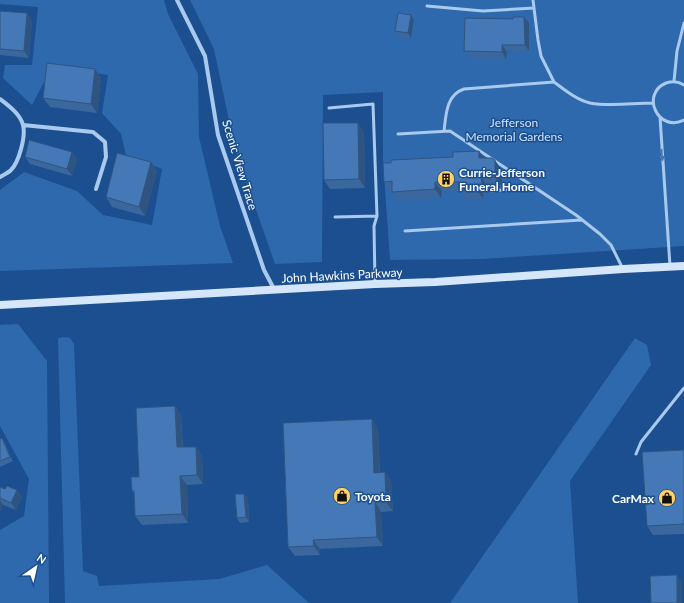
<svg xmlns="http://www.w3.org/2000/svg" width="684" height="603" viewBox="0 0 684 603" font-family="Lato,sans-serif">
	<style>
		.green { fill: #2e69ad }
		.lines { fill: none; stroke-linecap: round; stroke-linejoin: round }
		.lane { stroke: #a9c9ee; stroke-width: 3 }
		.street { stroke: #a9c9ee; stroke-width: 4 }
		.secondary { stroke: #d6e6fa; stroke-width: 8 }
		.wall { fill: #3a679d }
		.shaded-wall { fill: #305480 }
		.building { fill: #4478b7; stroke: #305480 }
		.oneway { fill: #4674ac }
		.labels { text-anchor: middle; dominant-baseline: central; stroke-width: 3; stroke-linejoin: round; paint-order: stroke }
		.park-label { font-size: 12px; fill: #cfe3fa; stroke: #1b4f8f }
		.street-label { font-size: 12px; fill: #fff; stroke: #1b4f8f }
		.poi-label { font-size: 12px; font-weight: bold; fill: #fff; stroke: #1b4f8f; text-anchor: start }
	</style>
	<rect width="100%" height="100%" fill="#1b4f8f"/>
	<path class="green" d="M0,0H164L168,14L198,74L199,137L220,226L233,263L0,271V190L24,172L77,191L103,215L152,225L162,169L126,155L121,134L102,113L108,75L52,67L32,105L3,78L5,65H32L38,7L0,4Z
		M190,0H684V246L482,259L390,260L383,160V92L323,95L322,262L275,264L235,149L214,49Z
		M18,324L47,361L49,603H0V530L24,516L29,479L0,426V325Z
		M64,337L70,338L74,344L83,571L97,576L99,586L219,579L267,565L309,603H65L58,338Z
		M635,338L647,345L651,365L570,481L578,603H450Z"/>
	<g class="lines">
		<path class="lane" d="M427,6L483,11L534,8
			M674,81L677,51L684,23
			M554,82C565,90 577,100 590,103C610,107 633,103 653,103
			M684,85C678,81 672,81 666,83C640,94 658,133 684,120
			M329,108L373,104L377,216L374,226L375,283
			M660,117L670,266
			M444,131C446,115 446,95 464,89L554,82L541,56L538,40L533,0
			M398,134L450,131L576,215L600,234L611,245L622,267
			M492,191L534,187
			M335,217L377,216
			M405,231L582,220
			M636,454L641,442L684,388"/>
		<path class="street" d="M177,0L205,56L218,135L264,270L274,289
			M0,99C9,106 20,114 23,125C26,136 19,162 11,170C8,173 3,175 0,177
			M23,125L93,132L105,142L106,157L96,189"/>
		<path class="secondary" d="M0,305L375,284L435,282L623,269L684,266"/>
	</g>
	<path class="wall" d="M0,11L32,20L29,58L0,55Z
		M524,17L529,23V51L507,52L506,59L469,58L464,51L513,19Z
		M414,20L411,38L398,36L395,31Z
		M95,69L101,78L97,113L50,107L43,98Z
		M364,132L365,188L330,189L324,180Z
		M479,151L484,158L501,169L502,186L488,187V193H483V199H466L460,191H442L441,198L398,201L392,192V191H390L384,182L391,163L453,157Z
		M72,152L77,159L72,176L30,164L25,157Z
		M151,162L157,171L145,216L112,207L106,197Z
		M175,406L181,415L183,447H196L202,456L203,484L187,485L188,523L142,525L135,516L134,494L132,491Z
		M378,428L380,472H385L391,481L393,511L381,512L383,546L320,549V555L295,556L288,547Z
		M2,438L5,443L13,461L0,467V439Z
		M684,450V534L653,535L647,526Z
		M0,487L5,489L17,490L22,497L16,510L3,505L0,512Z
		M248,498L249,522L240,523L237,518Z"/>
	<path class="shaded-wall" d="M27,13L32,20L29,58L24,51Z
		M411,15L414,20L411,38L408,33Z
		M524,17L529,23V51L525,45Z
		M502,45L507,52L506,59L502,52Z
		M95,69L101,78L97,113L91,104Z
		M358,123L364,132L365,188L359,179Z
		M479,151L486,160L479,158Z
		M72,152L77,159L72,176L67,169Z
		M495,160L501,169L502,186L495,177Z
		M151,162L157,171L145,216L139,207Z
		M481,177L488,187V193L482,184Z
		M435,182L442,191L441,198L435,189Z
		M477,184L483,193V199L477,190Z
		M175,406L181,415L183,456L177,447Z
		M372,419L378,428L380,482L374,473Z
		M2,438L5,443L13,461L10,457Z
		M196,447L202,456L203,484L197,475Z
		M385,472L391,481L393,511L386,502Z
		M180,476L187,485L188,523L182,514Z
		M17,490L22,497L16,510L11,503Z
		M244,494L248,498L249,522L246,517Z
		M0,500L3,505L0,512Z
		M375,502L381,512L383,546L377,537Z
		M313,540L320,549V555L314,546Z
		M677,575L682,582V603H677Z"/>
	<path class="building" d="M0,11L27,13L24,51L0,49Z
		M398,13L411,15L408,33L395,31Z
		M513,17H524L525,45H502V52L464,51L465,18L513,19Z
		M47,63L95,69L91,104L43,98Z
		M323,123H358L359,179L324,180Z
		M29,140L72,152L67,169L25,157Z
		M479,151V158H492L495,160V177H481L482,184H477V190H460L459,182H435V189L392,192V181L384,182L383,163H391V160L453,157V152Z
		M117,153L151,162L139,207L106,197Z
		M175,406L177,447H196L197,475L180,476L182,514L135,516L134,491H132L131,477H139L136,408Z
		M372,419L374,473L385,472L386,502H375L377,537L313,540L314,546L288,547L283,423Z
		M2,438L10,457L0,461V439Z
		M684,450V524L647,526L642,452Z
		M7,486L17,490L11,503L0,498V487L5,489Z
		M235,494H244L246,517L237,518Z
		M677,575V603H651L650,576Z"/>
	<defs><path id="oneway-solid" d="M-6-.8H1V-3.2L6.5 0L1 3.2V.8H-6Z"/></defs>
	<use class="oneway" href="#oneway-solid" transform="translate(662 155) rotate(86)"/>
	<defs>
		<symbol id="building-disc" viewBox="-11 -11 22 22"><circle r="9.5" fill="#ffd166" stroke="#1b4f8f"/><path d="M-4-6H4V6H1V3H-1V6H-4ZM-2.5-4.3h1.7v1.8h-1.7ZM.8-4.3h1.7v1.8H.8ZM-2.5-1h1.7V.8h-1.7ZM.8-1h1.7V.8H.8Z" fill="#111"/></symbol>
		<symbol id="shop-disc" viewBox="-11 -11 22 22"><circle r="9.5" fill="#ffd166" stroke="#1b4f8f"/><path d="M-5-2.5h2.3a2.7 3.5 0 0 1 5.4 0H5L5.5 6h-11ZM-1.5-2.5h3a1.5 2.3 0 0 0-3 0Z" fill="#111"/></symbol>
	</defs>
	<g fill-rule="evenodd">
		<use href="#building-disc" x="436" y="169" width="20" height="20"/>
		<use href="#shop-disc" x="332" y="486" width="20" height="20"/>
		<use href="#shop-disc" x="657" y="488" width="20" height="20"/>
	</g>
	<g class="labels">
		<g class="park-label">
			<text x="514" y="122">Jefferson<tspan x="514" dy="14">Memorial Gardens</tspan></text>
		</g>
		<g class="street-label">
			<text transform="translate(240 165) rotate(73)">Scenic View Trace</text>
			<text transform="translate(342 275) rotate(-3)">John Hawkins Parkway</text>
		</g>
		<g class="poi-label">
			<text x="459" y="172">Currie-Jefferson<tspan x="459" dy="14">Funeral Home</tspan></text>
			<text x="355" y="496">Toyota</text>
			<text x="654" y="498" text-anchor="end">CarMax</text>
		</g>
	</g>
	<g transform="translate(36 567) rotate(34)" stroke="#1b4f8f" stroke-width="3" paint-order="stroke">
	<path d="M0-3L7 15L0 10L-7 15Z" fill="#ffffff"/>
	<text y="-6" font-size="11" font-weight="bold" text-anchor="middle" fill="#ffffff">N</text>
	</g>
</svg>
